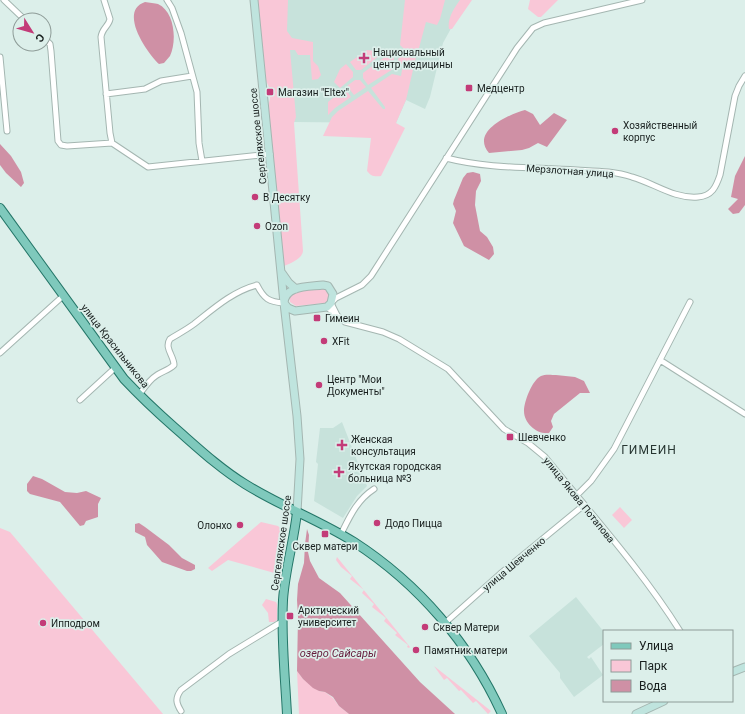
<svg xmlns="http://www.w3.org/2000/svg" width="745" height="714" viewBox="0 0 745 714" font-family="Roboto,sans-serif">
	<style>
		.built { fill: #c7e2db }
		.green { fill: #f9c7d7 }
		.water { fill: #cf90a5 }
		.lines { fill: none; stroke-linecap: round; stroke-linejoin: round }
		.street-casing { stroke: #a4b6b1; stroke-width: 7 }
		.secondary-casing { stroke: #a4b6b1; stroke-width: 9 }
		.primary-casing { stroke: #247668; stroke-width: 10 }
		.street { stroke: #fff; stroke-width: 5 }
		.secondary { stroke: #bfe4de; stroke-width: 7 }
		.primary { stroke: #7fc9bc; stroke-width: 8 }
		.poi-dot { fill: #c33b78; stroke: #dcefea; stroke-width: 1.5 }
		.labels { text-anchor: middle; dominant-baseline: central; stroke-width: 3.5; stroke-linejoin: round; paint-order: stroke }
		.poi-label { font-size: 10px; fill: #181f1e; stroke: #dcefea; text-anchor: start }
		.street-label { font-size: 10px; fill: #181f1e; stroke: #dcefea }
		.water-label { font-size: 11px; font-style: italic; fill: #651b3c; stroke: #dcefea }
		.quarter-label { font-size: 12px; letter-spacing: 1px; fill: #263531; stroke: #dcefea }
	</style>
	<rect width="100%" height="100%" fill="#dcefea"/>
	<path class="built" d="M281,0H470L454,23L443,43L430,97L425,109L406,100L396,123L294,122Z
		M342,422L367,486L357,496L343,518L314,501L318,464L316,462L320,428H333Z
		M576,597L604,632V644L587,657L589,659L591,657L603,675L574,697L560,678V673L529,636Z"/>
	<path class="green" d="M257,0H288L287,31L292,38L313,42V61L318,66L321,75L318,79L312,80L310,55H298L295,50H290L296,117L294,123L303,251C302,259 291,263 284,266L268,107C271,95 272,92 266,81Z
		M405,0H445L440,19L437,25L426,22L419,48L417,50L404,49L400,45Z
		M460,0H472L452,29H449C447,19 454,8 460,0Z
		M530,0H558L541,17H538L528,9Z
		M367,50L384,52L361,70H356L350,62Z
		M390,53H392L394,57L393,69L368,85L363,78V73Z
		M402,54L410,56V57L413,58L416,57L406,100L396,123L405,128L381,176C374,177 371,176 367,171L371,138L323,136L332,117L338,111L368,91L383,109H385V107L371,88L392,74L401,76L403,64H398V59Z
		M346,64L353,72V77L340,88L334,82L340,69Z
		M355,80H360L366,87L354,95L347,86Z
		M345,88L351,97L335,108L328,115V102Z
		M323,288C330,291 331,298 325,303L296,306L290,302V296L295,291Z
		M620,507L632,520L624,528L612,515Z
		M261,522L278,526L283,531L285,545L280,571L278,574L228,560L212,571L208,568Z
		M0,528L10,532L163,714H0Z
		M337,557L410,647L409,648L407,647L408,645L395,635L397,633L384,621L386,618L372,607L374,604L362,593L364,590L350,579L352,576L341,567L336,560Z
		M266,599L276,602L277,604V620L274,622H269L268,613L262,605Z
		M434,666L491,711L488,714L476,701L473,703L461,690L459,691L447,678L444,680Z
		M297,671L303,679L319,691L325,692L333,698L339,706L349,714H299Z"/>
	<path class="water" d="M145,2C149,3 155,3 158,4C175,12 177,41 170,56C168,58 166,61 164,63L159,64C147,53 118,11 145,2Z
		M525,110L533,114L540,125L554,113L567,120L547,147L538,143L529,148L522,150L489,153C470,131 510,114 525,110Z
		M0,144L11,156L21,172L24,183L21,187L6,173L0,165Z
		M745,156V205L739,213L733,214L728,209L738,199L731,197L735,176Z
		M473,172L480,174L481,181L476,191L475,205L480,231L487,237L493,247L494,254L489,260L464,246L453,223L456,211L453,204L454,200L463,178L467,173Z
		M556,375L575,377L584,381L590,393H580L554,414L551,421L553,427L549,433C538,435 524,424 524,411C524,402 532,380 541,376C545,374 552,375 556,375Z
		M33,476L42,479L65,492L77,493L86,491L101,498L98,504V517L86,521L84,525L80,526L60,502L30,494L27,491V484Z
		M139,523L145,527L169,545L182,558L195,565V569L191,571H187L162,562L147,545L145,537L135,532V524Z
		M307,529L309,535L308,552L310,561L319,578L340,593L420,682L455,714H349L339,706L333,697L325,692L319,691L313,688L303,679L297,671L298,617L297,600L298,584L304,563L305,544Z"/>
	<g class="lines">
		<defs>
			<path id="street" d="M4,0L25,20
				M104,0L110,19C109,26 102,28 101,37L110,133L112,143L148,167L270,154
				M167,0L172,8L181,33L197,92L199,143L202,161
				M44,38L50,44L51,51L58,141L61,145L67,146L112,143
				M0,57L7,131
				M106,94L145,89L161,81L192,76
				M446,158C489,169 533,167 577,170C595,171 614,171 632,177C654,183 674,199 698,197C712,196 716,187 720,175L735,96L739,86L745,76
				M327,307L345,322L383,332L399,339L448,369L504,429L528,443L545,457C591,514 641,569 680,631
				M337,315L331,303L336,298L362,285L371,276L517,48L533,28L544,23L642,0
				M0,353L63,296
				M660,360L745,414
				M139,395C144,388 149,380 157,375C163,371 169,370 174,365C174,356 164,348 170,339C178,334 186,330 194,324C213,309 233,291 257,285C264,299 269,302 284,303
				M80,400L116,367
				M576,496L591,481L614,449L690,302
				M341,534C350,516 357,500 374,489
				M445,623L500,574L584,505
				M181,711C176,703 175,698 181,690L229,654L283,621"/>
			<path id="secondary" d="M254,0L284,303L297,416L300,459L297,512
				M282,273L289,283L296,289
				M323,285L328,286L333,294L331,303L327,307L295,311L288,308L284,303C285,285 309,287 323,285Z
				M732,672L745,667
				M636,714L664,701"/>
			<path id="primary" d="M0,208L124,379C140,396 157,412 174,427C197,447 219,468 245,484C280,506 319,520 354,542C419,584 470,644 502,714
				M287,714C285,676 281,638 283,600C285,570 294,541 297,512"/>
		</defs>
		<use href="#street" class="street-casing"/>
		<use href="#secondary" class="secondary-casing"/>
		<use href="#primary" class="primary-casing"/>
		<use href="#street" class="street"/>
		<use href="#secondary" class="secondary"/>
		<use href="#primary" class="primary"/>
	</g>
	<g class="poi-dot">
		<path d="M362 52h4v4h4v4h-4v4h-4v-4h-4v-4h4z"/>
		<rect x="465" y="84" width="8" height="8" rx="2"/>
		<rect x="266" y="88" width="8" height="8" rx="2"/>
		<circle cx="615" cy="131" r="4"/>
		<circle cx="255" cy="197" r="4"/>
		<circle cx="257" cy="226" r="4"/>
		<rect x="313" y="314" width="8" height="8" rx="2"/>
		<circle cx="324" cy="341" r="4"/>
		<circle cx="319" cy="385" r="4"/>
		<rect x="506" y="433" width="8" height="8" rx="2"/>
		<path d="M340 439h4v4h4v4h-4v4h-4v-4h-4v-4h4z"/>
		<path d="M337 466h4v4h4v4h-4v4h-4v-4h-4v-4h4z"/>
		<circle cx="377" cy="523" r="4"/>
		<circle cx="240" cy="525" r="4"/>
		<rect x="321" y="530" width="8" height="8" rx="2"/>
		<rect x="286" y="612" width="8" height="8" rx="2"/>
		<circle cx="43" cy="623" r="4"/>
		<circle cx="425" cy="627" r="4"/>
		<circle cx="416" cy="650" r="4"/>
	</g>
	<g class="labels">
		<g class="poi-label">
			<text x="373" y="52">Национальный<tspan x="373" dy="12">центр медицины</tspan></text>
			<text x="477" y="88">Медцентр</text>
			<text x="278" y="92">Магазин "Eltex"</text>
			<text x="623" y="125">Хозяйственный<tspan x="623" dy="12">корпус</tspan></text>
			<text x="263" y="197">В Десятку</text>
			<text x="265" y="226">Ozon</text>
			<text x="325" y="318">Гимеин</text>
			<text x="332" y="341">XFit</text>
			<text x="327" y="379">Центр "Мои<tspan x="327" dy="12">Документы"</tspan></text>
			<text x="518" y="437">Шевченко</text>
			<text x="351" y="439">Женская<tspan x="351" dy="12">консультация</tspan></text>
			<text x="348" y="466">Якутская городская<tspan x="348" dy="12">больница №3</tspan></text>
			<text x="385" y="523">Додо Пицца</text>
			<text x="232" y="525" text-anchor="end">Олонхо</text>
			<text x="325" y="546" text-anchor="middle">Сквер матери</text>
			<text x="298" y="610">Арктический<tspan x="298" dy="12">университет</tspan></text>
			<text x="51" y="623">Ипподром</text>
			<text x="433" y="627">Сквер Матери</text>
			<text x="424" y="650">Памятник матери</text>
		</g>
		<g class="street-label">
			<text transform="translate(258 136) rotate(-96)">Сергеляхское шоссе</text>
			<text transform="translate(570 171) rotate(4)">Мерзлотная улица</text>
			<text transform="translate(115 346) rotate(52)">улица Красильникова</text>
			<text transform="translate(579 500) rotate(51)">улица Якова Потапова</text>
			<text transform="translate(281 543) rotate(-82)">Сергеляхское шоссе</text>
			<text transform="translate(514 564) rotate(-40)">улица Шевченко</text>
		</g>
		<g class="water-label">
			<text x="338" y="653">озеро Сайсары</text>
		</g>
		<g class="quarter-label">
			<text x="649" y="450">ГИМЕИН</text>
		</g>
	</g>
	<rect x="603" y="630" width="130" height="72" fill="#dcefea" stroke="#8e9c98"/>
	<rect x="611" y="643" width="20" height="6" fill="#7fc9bc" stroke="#8e9c98"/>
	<text x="639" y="650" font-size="12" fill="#181f1e">Улица</text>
	<rect x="611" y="660" width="20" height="12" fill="#f9c7d7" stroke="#8e9c98"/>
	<text x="639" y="670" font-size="12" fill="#181f1e">Парк</text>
	<rect x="611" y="680" width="20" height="12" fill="#cf90a5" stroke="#8e9c98"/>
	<text x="639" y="690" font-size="12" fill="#181f1e">Вода</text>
	<g transform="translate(32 32) rotate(127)"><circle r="19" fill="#dcefea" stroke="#8e9c98"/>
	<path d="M0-3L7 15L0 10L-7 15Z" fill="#c33b78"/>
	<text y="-6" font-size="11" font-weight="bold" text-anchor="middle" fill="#181f1e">С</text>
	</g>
</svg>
